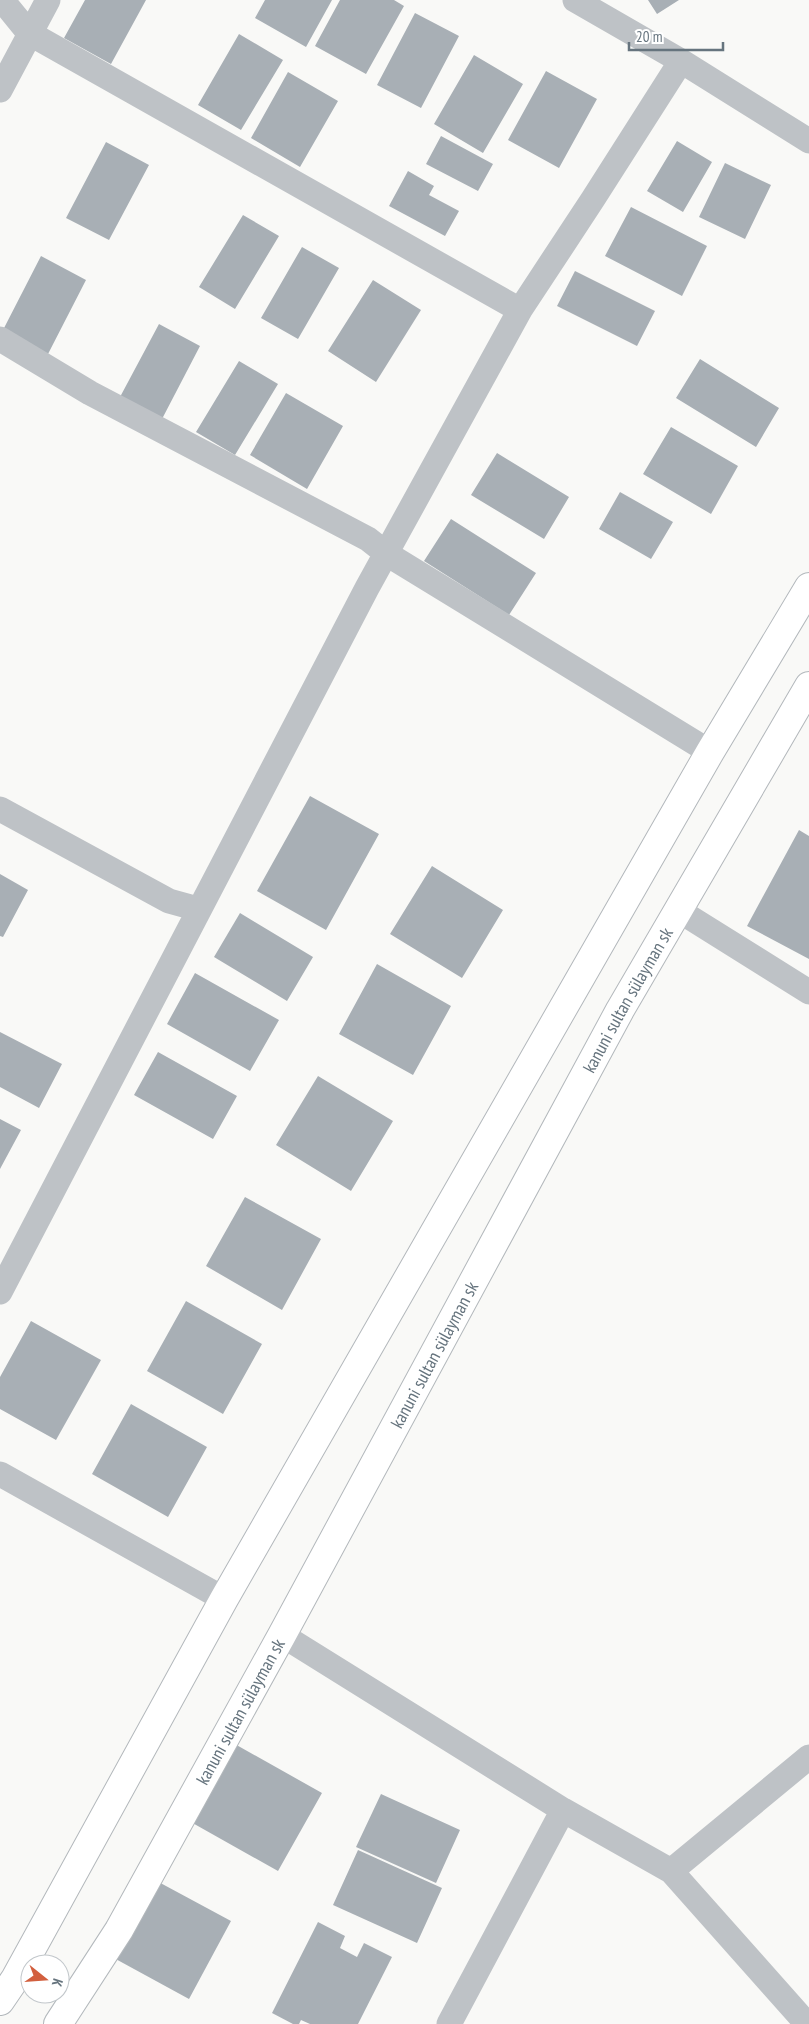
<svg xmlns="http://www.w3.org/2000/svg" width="809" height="2024" viewBox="0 0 809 2024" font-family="'PT Sans Narrow',sans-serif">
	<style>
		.building { fill: #a8afb5 }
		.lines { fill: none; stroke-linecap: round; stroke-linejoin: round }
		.secondary-casing { stroke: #b3b8bc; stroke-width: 30 }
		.street { stroke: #bec2c6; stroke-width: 25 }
		.secondary { stroke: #fff; stroke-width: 28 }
		.labels { text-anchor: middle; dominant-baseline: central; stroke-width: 5; stroke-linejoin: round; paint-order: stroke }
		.street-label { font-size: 18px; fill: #66747e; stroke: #fff }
	</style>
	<rect width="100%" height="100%" fill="#f9f9f7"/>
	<path class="building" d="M85,0H146L111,64L64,38Z
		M265,0H332L306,47L255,18Z
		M340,0H394L404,6L366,74L315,46Z
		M648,0H679L657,14Z
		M415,13L459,36L421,108L377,85Z
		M239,34L283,60L241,130L198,105Z
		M474,55L523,84L483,153L434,124Z
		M546,71L597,99L559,168L508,140Z
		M288,72L338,101L300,167L251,138Z
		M441,136L493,164L478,191L426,164Z
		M677,141L712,162L683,212L647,191Z
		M106,142L149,165L109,240L66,218Z
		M725,163L771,185L745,239L699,217Z
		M408,171L434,186L429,195L459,211L445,236L389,206Z
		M631,207L707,246L682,296L605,256Z
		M243,215L279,236L235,309L199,287Z
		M302,247L339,268L298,339L261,318Z
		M41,256L86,280L48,354L3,330Z
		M575,271L655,311L637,346L557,306Z
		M373,280L421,310L376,382L328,351Z
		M159,324L200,346L162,419L120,397Z
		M700,359L779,408L756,447L676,398Z
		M239,361L278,384L235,455L196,432Z
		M286,393L343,426L307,489L250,455Z
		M671,427L738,466L711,514L643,474Z
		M497,453L569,497L544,539L471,495Z
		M620,492L673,522L651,559L599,529Z
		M451,519L536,573L509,615L424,561Z
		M310,796L379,834L326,930L257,891Z
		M799,830L809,836V959L747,926Z
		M432,866L503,910L462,978L390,934Z
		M0,874L28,890L3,937L0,936Z
		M240,913L313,957L287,1001L214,957Z
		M377,964L451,1006L413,1075L339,1034Z
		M195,973L279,1020L250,1071L167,1024Z
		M0,1032L62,1064L39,1108L0,1087Z
		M158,1052L237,1096L213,1139L134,1095Z
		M318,1076L393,1121L351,1191L276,1145Z
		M0,1119L21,1130L0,1169Z
		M245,1197L321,1239L282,1310L206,1266Z
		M186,1301L262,1344L223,1414L147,1371Z
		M31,1321L101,1360L56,1440L0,1409V1377Z
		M131,1404L207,1447L168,1517L92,1474Z
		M233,1743L322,1793L278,1871L189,1821Z
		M381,1794L460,1830L436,1883L356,1847Z
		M358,1850L442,1888L417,1943L333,1905Z
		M153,1879L231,1921L189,1999L112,1957Z
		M318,1922L345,1936L340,1948L357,1957L364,1943L392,1957L358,2024H310L301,2020L299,2024H293L272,2013Z"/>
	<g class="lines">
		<defs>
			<g id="secondary">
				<path d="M0,2001L15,1979L224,1599L710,752L809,587"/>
				<path id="s1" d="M58,2024L119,1930L282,1635L620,1010L809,686"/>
			</g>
		</defs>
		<use href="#secondary" class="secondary-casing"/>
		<path class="street" d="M575,0L681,61L809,141
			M0,2L7,6L29,33L520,310
			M0,90L48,0
			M0,339L90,393L368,539L387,554L710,752
			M0,809L169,901L198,909
			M678,910L809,992
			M0,1292L367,588L520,310L593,199L681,61
			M0,1474L224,1599
			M282,1635L563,1810L671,1871L807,2024
			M671,1871L809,1757
			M449,2024L563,1810"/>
		<use href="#secondary" class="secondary"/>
	</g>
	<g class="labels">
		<g class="street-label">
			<text stroke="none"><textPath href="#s1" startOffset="1172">kanuni sultan sülayman sk</textPath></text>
			<text stroke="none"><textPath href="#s1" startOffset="768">kanuni sultan sülayman sk</textPath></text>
			<text stroke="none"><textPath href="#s1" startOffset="362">kanuni sultan sülayman sk</textPath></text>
		</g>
	</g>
	<g transform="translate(45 1979) rotate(107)"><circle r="24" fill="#ffffff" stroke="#c2c7cb"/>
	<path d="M0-4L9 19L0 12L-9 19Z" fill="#d25f3e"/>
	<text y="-8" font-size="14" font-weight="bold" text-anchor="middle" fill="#66747e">K</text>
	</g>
	<path d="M629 42v8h94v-8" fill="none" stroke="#66747e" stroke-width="2.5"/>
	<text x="636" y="42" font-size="15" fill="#66747e" stroke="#ffffff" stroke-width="4" paint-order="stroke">20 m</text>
</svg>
